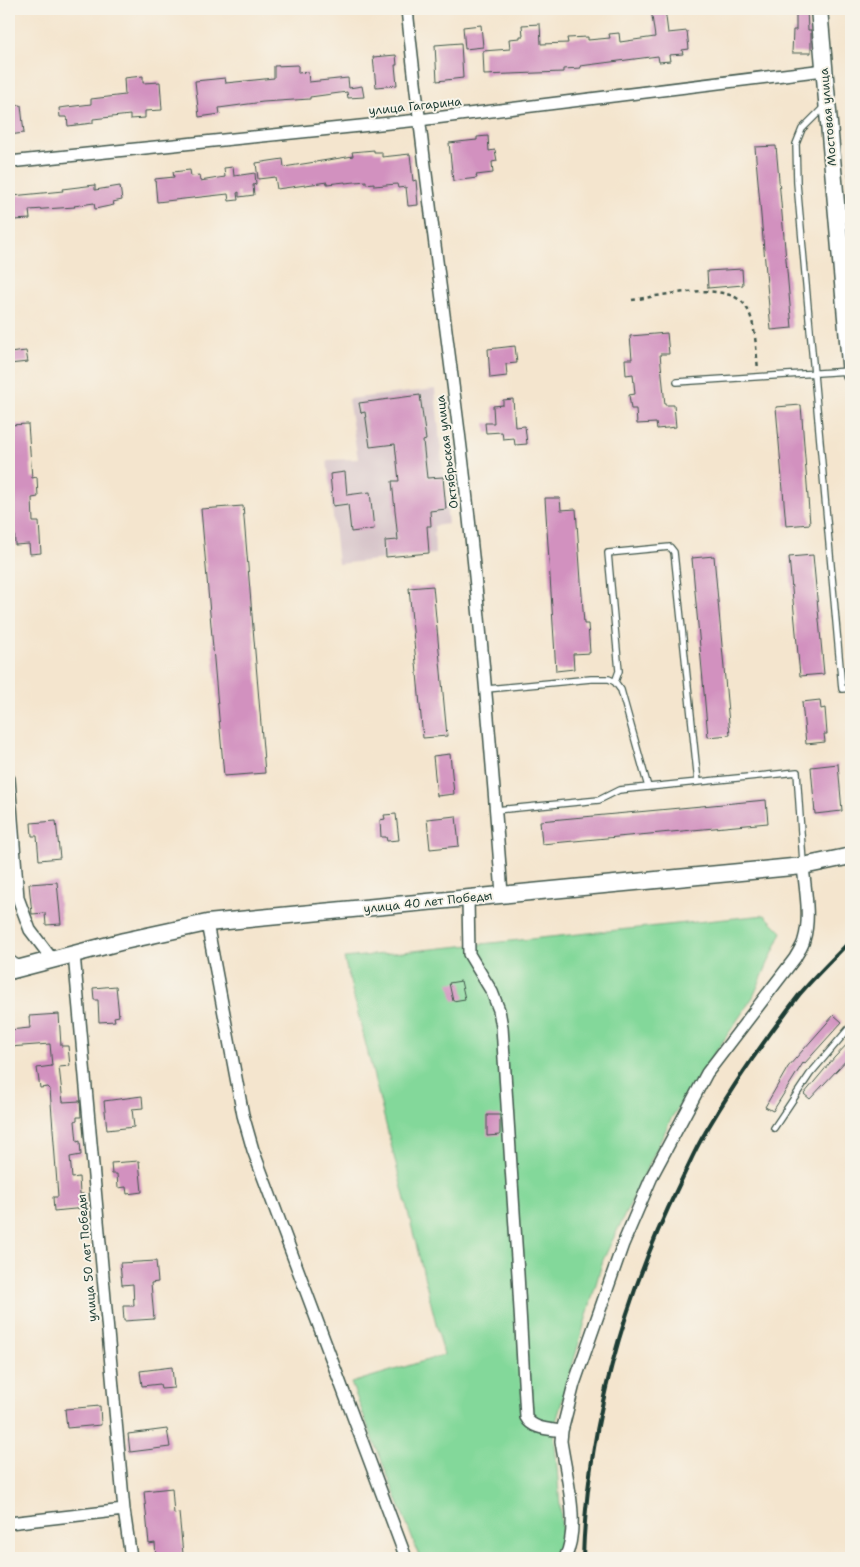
<svg xmlns="http://www.w3.org/2000/svg" width="860" height="1567" viewBox="0 0 860 1567" font-family="'Shantell Sans',sans-serif">
	<style>
		.industrial { fill: #d2bdc5 }
		.green { fill: #83d89a; stroke: #518a67 }
		.building { fill: #d291bf }
		.lines { fill: none; stroke-linecap: round; stroke-linejoin: round }
		.lane-casing { stroke: #3f564b; stroke-width: 8 }
		.street-casing { stroke: #3f564b; stroke-width: 14 }
		.secondary-casing { stroke: #3f564b; stroke-width: 19 }
		.path { stroke: #3f564b; stroke-width: 2.5; stroke-dasharray: 4 4; stroke-linecap: butt }
		.lane { stroke: #fff; stroke-width: 5.5 }
		.street { stroke: #fff; stroke-width: 11 }
		.secondary { stroke: #fff; stroke-width: 16 }
		.rail { stroke: #1f3d34; stroke-width: 4 }
		.labels { text-anchor: middle; dominant-baseline: central; stroke-width: 4; stroke-linejoin: round; paint-order: stroke }
		.street-label { font-size: 12px; fill: #1f3d34; stroke: #f7f3e8 }
	</style>
	<rect width="100%" height="100%" fill="#f7f3e8"/>
	<filter id="ink" filterUnits="userSpaceOnUse"><feTurbulence type="fractalNoise" baseFrequency=".02" numOctaves="2"/><feDisplacementMap in="SourceGraphic" scale="10" xChannelSelector="R" yChannelSelector="G"/><feConvolveMatrix kernelMatrix="1 2 1 2 8 2 1 2 1" color-interpolation-filters="sRGB"/></filter>
	<filter id="wash" filterUnits="userSpaceOnUse"><feTurbulence type="fractalNoise" baseFrequency=".0096" numOctaves="4" result="noise"/><feDisplacementMap in="SourceGraphic" scale="20" xChannelSelector="R" yChannelSelector="G"/><feGaussianBlur stdDeviation="1.12" result="paint"/><feColorMatrix in="noise" values="0 0 0 0 0 0 0 0 0 0 0 0 0 0 0 0 0 1.4 0 .05"/><feComposite in="paint" operator="in"/></filter>
	<g filter="url(#wash)">
		<rect width="100%" height="100%" fill="#f4e5ce"/>
		<path class="industrial" d="M435,389L448,524L434,526L435,554L338,564L327,460L358,459L348,399Z"/>
		<path class="green" d="M765,915L782,932L753,997L672,1117L603,1260L554,1429L564,1558H420L351,1383L444,1355L344,958Z"/>
		<g id="blocks">
			<path class="building" d="M651,9H665L668,33L687,31L689,49L682,50L683,54L669,55L670,61L659,62L658,56L580,66L581,68L563,69V72L484,75L483,51L510,49L509,39L520,38V36H523L522,25L540,24L541,44L568,43L567,38L588,37V40L610,38L609,34L619,33L620,42L655,37Z
				M796,9H807L808,30H811V53H792L793,30H796Z
				M481,25L483,47L465,49L463,27Z
				M461,43L463,78L437,81L435,45Z
				M396,55L397,65H395L397,85L376,87L373,57Z
				M298,65V73L308,72L309,82L348,78L349,88L362,86L364,97L348,98L347,92L310,97V99L263,102L219,108L220,114L199,117L195,81L225,78L226,83L274,78V66Z
				M143,76V83L160,82L162,110L145,111V118L130,119V115L93,119V123L68,126L67,117H60L59,108L91,104V99L125,95L124,78Z
				M21,105L24,133L9,135V106Z
				M488,136L489,151L495,150L497,161L492,162L493,173L476,175L477,178L453,181L449,143L477,140V137Z
				M776,146L792,328L771,330L755,147Z
				M374,150V152H382V157L410,154L413,181L416,180L418,205L408,206L406,187L398,188L397,184L374,186V183L366,184V181L345,183V182L327,184V182L277,189L275,177L258,179L256,163L283,159L284,167L353,156L352,152Z
				M233,167L234,176L255,173L256,184L253,185L254,195L239,197V192L237,193L238,200L229,201L228,194L157,202L155,179L174,177L173,172L190,170L191,176L199,175L200,181L225,177L224,168Z
				M95,185V190L120,186L122,200L113,202L114,205L95,209L94,203L74,206L75,207L29,210L30,219L14,220L12,196L63,191L62,189Z
				M742,269L743,285L708,288L707,271Z
				M667,333L669,354H660L665,405H674L676,427L657,429L656,423L637,424L636,409H631L629,395L635,394L633,374L626,375L625,359H632L630,336Z
				M515,346L517,363L506,364L507,376L490,378L488,349Z
				M26,351L28,362L9,364V353Z
				M420,395L426,440L423,441L427,478L443,477L446,509L430,511L431,526H427L429,553L386,557L385,541L398,540L392,481H399L395,444L370,447L365,412L361,413L359,403Z
				M513,399L515,427L525,426L527,444L515,445L514,438L503,439L502,432L486,433L485,423H494L493,406L503,405V400Z
				M801,405L810,524L786,526L776,407Z
				M28,424L32,478L37,477L38,497L32,498L33,522H39L41,553L30,554L29,544L15,545L12,477H9V425Z
				M345,472L347,495L370,492L374,529L351,532L348,504L333,506L330,474Z
				M545,498H560L561,510L576,509L584,624H588L590,653L573,654L574,669L556,671Z
				M243,506L265,773L224,776L201,509Z
				M813,555L824,674L800,676L789,557Z
				M714,556L730,735L708,737L692,558Z
				M433,586L447,736L423,738L409,588Z
				M820,700L821,709L825,708L827,734H824L825,742L806,744L802,702Z
				M450,754L454,794L437,796L433,756Z
				M838,764L842,811L815,814L811,767Z
				M766,800L768,823L542,844L540,821Z
				M396,814L399,840L387,841L386,837H381L380,820L385,819L384,815Z
				M456,816L459,846L430,849L427,819Z
				M56,821L60,858L39,860L37,836H32L31,823Z
				M57,882L61,924L46,925L45,913L32,914L29,884Z
				M461,981L465,999L453,1001L449,983Z
				M116,986L119,1016L114,1017L115,1021L99,1022L98,1000H94L93,988Z
				M59,1014L61,1046H68L70,1066L59,1067L63,1102L80,1101L81,1117H77V1120L75,1121L77,1142L80,1141L81,1155L70,1157L72,1178L79,1177L80,1194H84L85,1208L54,1211L53,1197H58L50,1089L48,1087L40,1088L37,1068L52,1066L50,1044L9,1047V1030L30,1028L29,1016Z
				M834,1015L842,1022L804,1064L803,1063L773,1111L765,1107L788,1067Z
				M851,1040V1055L810,1099L804,1094L834,1058Z
				M142,1096L143,1108L132,1109L134,1127L107,1130L104,1101Z
				M487,1115H500V1135L487,1136Z
				M139,1161L142,1192L127,1194L126,1187L118,1188L117,1174H112L111,1163Z
				M156,1261L158,1282L151,1283L154,1319L124,1321L123,1306H134L133,1284L122,1285L120,1263Z
				M172,1367L174,1388L161,1389L160,1384L142,1386L140,1371Z
				M100,1406L101,1425L67,1428L65,1409Z
				M167,1429L170,1447L130,1452L128,1434Z
				M172,1488L174,1514L179,1513L183,1554L178,1555L179,1558H156L155,1543L149,1544L144,1491Z"/>
		</g>
	</g>
	<g filter="url(#ink)">
		<use href="#blocks" fill-opacity="0" stroke="#3f564b" stroke-width="1"/>
		<g class="lines">
			<defs>
				<path id="lane" d="M824,107L802,129L796,144L797,183L842,689L851,688
					M677,382L849,371
					M615,682L619,671L608,553L670,547L674,552L698,782
					M487,689L591,679H609L615,682L621,690L648,787
					M496,810L599,800L619,790L797,772L803,863
					M9,957L19,964
					M774,1128L810,1074L851,1026"/>
				<path id="street" d="M407,9C422,156 443,302 461,448C479,597 491,745 502,894
					M9,162L419,120L824,70
					M837,215L851,214
					M9,779L18,898L30,930L52,959
					M468,899L469,954L492,992L499,1010L502,1027L518,1274L526,1417C532,1429 549,1429 562,1431
					M207,923L243,1115L253,1150L406,1558
					M74,954L124,1510L131,1558
					M9,1523L124,1510
					M565,1558C581,1525 566,1476 561,1441L562,1431L574,1384L623,1244L653,1174L707,1073L795,958C798,952 803,946 804,940C811,917 805,889 803,866"/>
				<path id="secondary" d="M819,9L851,375
					M9,971L124,941L207,923L803,866L851,856"/>
			</defs>
			<use href="#lane" class="lane-casing"/>
			<use href="#street" class="street-casing"/>
			<use href="#secondary" class="secondary-casing"/>
			<path class="path" d="M848,165L851,194
				M632,300C660,296 725,280 745,305C756,320 756,351 758,370"/>
			<use href="#lane" class="lane"/>
			<use href="#street" class="street"/>
			<use href="#secondary" class="secondary"/>
			<path class="rail" d="M583,1558C587,1429 623,1299 680,1183C688,1167 695,1149 705,1133C733,1085 765,1039 799,995C815,976 834,958 851,940"/>
		</g>
	</g>
	<g class="labels">
		<g class="street-label">
			<text transform="translate(415 106) rotate(-6)">улица Гагарина</text>
			<text transform="translate(828 117) rotate(-95)">Мостовая улица</text>
			<text transform="translate(447 452) rotate(-97)">Октябрьская улица</text>
			<text transform="translate(428 902) rotate(-6)">улица 40 лет Победы</text>
			<text transform="translate(87 1258) rotate(-95)">улица 50 лет Победы</text>
		</g>
	</g>
	<rect width="860" height="1567" fill="none" stroke="#f7f3e8" stroke-width="30"/>
</svg>
